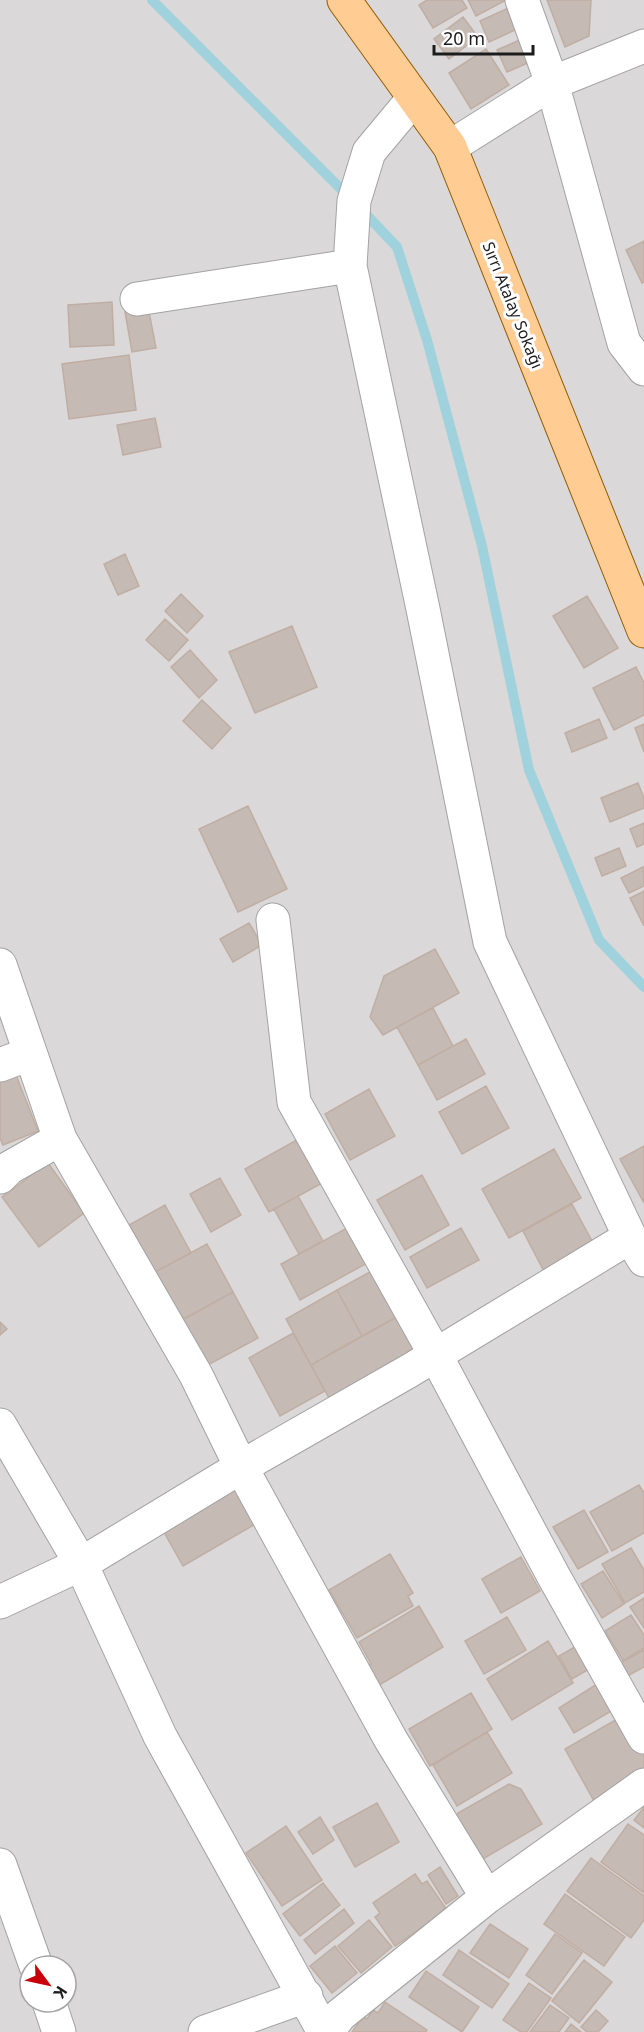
<svg xmlns="http://www.w3.org/2000/svg" width="644" height="2032" viewBox="0 0 644 2032" font-family="'Noto Sans',sans-serif">
	<style>
		.residential { fill: #dad8d8; fill-rule: evenodd }
		.lines { fill: none; stroke-linecap: round; stroke-linejoin: round }
		.stream { stroke: #9fd2dd; stroke-width: 10 }
		.building { fill: #c5bab4; stroke: #c0aea3; stroke-width: 1.5 }
		.minor-casing { stroke: #a3a3a3; stroke-width: 35 }
		.major-casing { stroke: #935b00; stroke-width: 35 }
		.minor { stroke: #fff; stroke-width: 33 }
		.major { stroke: #ffcc94; stroke-width: 33 }
		.labels { text-anchor: middle; dominant-baseline: central; stroke-width: 6; stroke-linejoin: round; paint-order: stroke }
		.street-label { font-size: 16px; fill: #1c1c1c; stroke: #fff }
	</style>
	<rect width="100%" height="100%" fill="#eee9e1"/>
	<path class="residential" d="M0,0H644V2032H0ZM30,1966H66V2002H30Z"/>
	<g class="lines">
		<path class="stream" d="M152,0L349,197
			M360,208L397,247L427,340L482,546L529,770L599,940L644,987"/>
	</g>
	<path class="building" d="M427,0H462L467,8L433,28L419,5Z
		M468,0H506L476,16Z
		M547,0H591L589,36L565,47Z
		M517,4L526,25L489,42L480,21Z
		M463,17L478,37L449,59L434,39Z
		M529,36L539,58L507,72L497,50Z
		M486,49L509,85L471,109L449,73Z
		M644,241V282L642,283L626,250Z
		M112,302L114,345L70,347L68,305Z
		M148,307L156,348L132,352L125,312Z
		M129,355L136,410L69,419L62,364Z
		M155,418L161,447L123,455L117,425Z
		M125,554L139,586L118,595L104,564Z
		M181,594L203,616L187,633L165,611Z
		M587,596L618,648L584,668L553,616Z
		M165,619L188,640L169,661L146,640Z
		M292,626L317,687L255,713L229,652Z
		M190,650L217,680L199,698L171,667Z
		M636,667L644,683V715L614,730L593,688Z
		M202,700L231,728L212,749L183,721Z
		M599,719L607,738L572,752L565,733Z
		M644,724V752L635,728Z
		M638,783L644,798V808L610,822L601,798Z
		M248,806L287,889L238,912L199,829Z
		M644,823V844L637,847L630,829Z
		M619,848L626,866L602,876L595,858Z
		M643,867L644,886L629,893L621,878Z
		M644,891V926L630,898Z
		M249,923L262,945L233,962L220,939Z
		M435,949L459,993L383,1035L370,1017L384,976Z
		M433,1008L453,1046L418,1065L397,1027Z
		M466,1039L485,1074L437,1100L418,1065Z
		M14,1070L38,1131L3,1145L0,1138V1076Z
		M486,1086L509,1128L462,1154L439,1112Z
		M369,1089L395,1136L350,1160L325,1114Z
		M302,1137L326,1181L269,1212L245,1169Z
		M644,1146V1203L620,1159Z
		M554,1149L581,1198L509,1238L482,1189Z
		M48,1163L84,1213L39,1247L2,1197Z
		M422,1175L449,1225L405,1250L377,1200Z
		M220,1178L241,1215L211,1232L190,1194Z
		M298,1196L323,1241L299,1254L274,1209Z
		M572,1204L598,1252L548,1279L523,1231Z
		M165,1205L191,1253L155,1272L129,1225Z
		M349,1227L369,1262L300,1300L281,1264Z
		M461,1228L479,1260L427,1288L410,1257Z
		M207,1244L233,1292L182,1320L155,1272Z
		M379,1267L404,1313L362,1336L337,1290Z
		M337,1290L362,1336L311,1365L286,1319Z
		M233,1292L258,1338L206,1366L182,1320Z
		M404,1313L427,1355L334,1407L311,1365Z
		M0,1322L7,1329L0,1335Z
		M293,1333L325,1391L280,1416L249,1358Z
		M234,1482L257,1523L183,1566L160,1525Z
		M639,1485L644,1493V1533L612,1551L590,1512Z
		M584,1510L608,1552L578,1569L553,1527Z
		M631,1548L644,1570V1592L625,1603L602,1564Z
		M390,1554L413,1593L408,1596L413,1606L357,1638L329,1590Z
		M521,1557L540,1591L501,1613L482,1579Z
		M603,1571L624,1604L602,1618L581,1584Z
		M644,1598V1628L630,1607Z
		M419,1606L443,1647L376,1687L364,1668L371,1664L359,1642Z
		M631,1615L644,1635V1648L623,1661L605,1631Z
		M507,1617L526,1650L484,1674L465,1641Z
		M548,1641L573,1683L512,1720L487,1679Z
		M578,1645L591,1668L572,1679L559,1656Z
		M644,1650V1667L620,1680L613,1667Z
		M597,1684L613,1710L574,1733L559,1708Z
		M471,1693L492,1729L430,1766L409,1729Z
		M624,1715L644,1750V1772L594,1801L565,1749Z
		M487,1732L512,1773L457,1806L433,1765Z
		M509,1784L521,1789L542,1824L478,1862L454,1823L458,1813Z
		M377,1803L399,1842L355,1867L333,1827Z
		M644,1807V1828L634,1820Z
		M320,1817L334,1840L313,1854L298,1832Z
		M628,1824L644,1835V1893L601,1862Z
		M286,1826L322,1880L282,1906L246,1853Z
		M591,1858L644,1896V1920L631,1938L567,1891Z
		M440,1867L458,1896L446,1904L428,1875Z
		M415,1874L422,1884L427,1881L447,1910L395,1946L375,1917L380,1913L373,1903Z
		M323,1883L340,1905L300,1936L283,1914Z
		M565,1894L625,1937L604,1966L544,1924Z
		M344,1909L354,1923L315,1954L304,1940Z
		M369,1920L392,1947L361,1973L338,1946Z
		M490,1924L528,1949L509,1978L470,1953Z
		M555,1934L582,1953L552,1994L526,1975Z
		M335,1946L357,1973L332,1993L310,1966Z
		M459,1950L509,1984L492,2008L443,1975Z
		M584,1960L612,1982L579,2023L552,2001Z
		M426,1971L479,2007L462,2032L409,1997Z
		M529,1983L551,1998L527,2032H521L503,2020Z
		M385,2002L427,2030L426,2032H352L363,2016L367,2019L373,2010L378,2013Z
		M550,2005L569,2018L559,2032H530Z
		M596,2010L608,2021L598,2032H587L581,2027Z
		M571,2024L581,2032H565Z"/>
	<g class="lines">
		<defs>
			<path id="minor" d="M644,46L552,83L624,343L644,369
				M414,98L369,152L354,201L350,266L423,609L490,942L630,1237L644,1260
				M450,147L552,83L522,0
				M137,299L350,266
				M273,920L294,1102L435,1354L553,1575L644,1737
				M0,965L60,1139L9,1168L0,1177
				M0,1065L29,1054
				M60,1139L196,1375L241,1467L391,1740L487,1897L340,2015L327,2032
				M0,1425L81,1564L160,1736L324,2032
				M0,1602L81,1564L241,1467L409,1371L630,1237
				M0,1865L36,1966
				M487,1897L644,1785
				M49,2002L59,2032
				M205,2032L306,1996"/>
			<path id="major" d="M344,0L450,147L644,631"/>
		</defs>
		<use href="#minor" class="minor-casing"/>
		<use href="#major" class="major-casing"/>
		<use href="#minor" class="minor"/>
		<use href="#major" class="major"/>
	</g>
	<g class="labels">
		<g class="street-label">
			<text transform="translate(513 305) rotate(68)">Sırrı Atalay Sokağı</text>
		</g>
	</g>
	<g transform="translate(48 1984) rotate(123)"><circle r="28" fill="#ffffff" stroke="#a4a4a4" stroke-width="1.5"/>
	<path d="M0-4.5L10 22L0 15L-10 22Z" fill="#c7000a"/>
	<text y="-9" font-size="16" font-weight="bold" text-anchor="middle" fill="#1c1c1c">K</text>
	</g>
	<path d="M434 45v9h99v-9" fill="none" stroke="#1c1c1c" stroke-width="3"/>
	<text x="443" y="45" font-size="18" fill="#1c1c1c" stroke="#ffffff" stroke-width="4.5" paint-order="stroke">20 m</text>
</svg>
